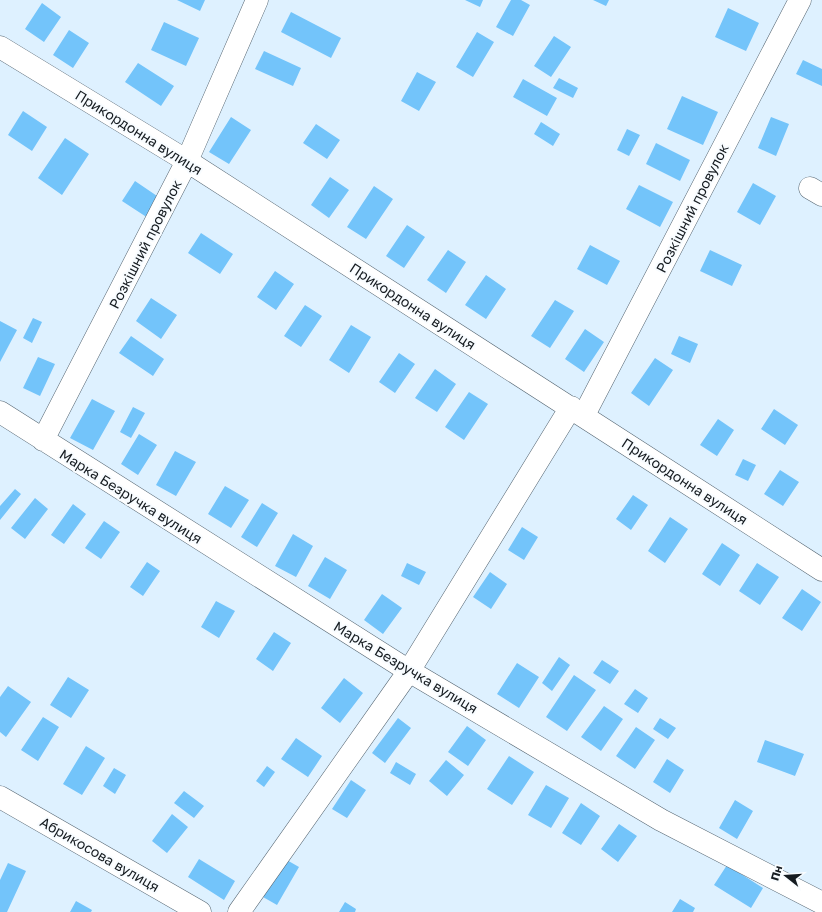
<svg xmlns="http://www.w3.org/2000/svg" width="822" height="912" viewBox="0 0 822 912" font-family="'Golos Text',sans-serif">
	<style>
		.building { fill: #73c4fa }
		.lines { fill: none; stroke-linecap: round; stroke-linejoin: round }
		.minor-casing { stroke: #566672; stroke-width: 23 }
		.minor { stroke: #fff; stroke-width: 22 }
		.labels { text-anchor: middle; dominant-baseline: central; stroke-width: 4; stroke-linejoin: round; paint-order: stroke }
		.street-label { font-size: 14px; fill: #151b20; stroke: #f8fcff }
	</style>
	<rect width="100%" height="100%" fill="#def1ff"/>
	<path class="building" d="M177,0H205L200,11Z
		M465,0H483L480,7Z
		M511,0H521L530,5L513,36L496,27Z
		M593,0H609L606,6Z
		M42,3L61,17L44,42L25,29Z
		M728,8L759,23L746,51L715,37Z
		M291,12L341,38L331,58L281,32Z
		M164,22L199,38L186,66L151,50Z
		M69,30L89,43L73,68L53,55Z
		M477,32L494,42L473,77L456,67Z
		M554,36L571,47L551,77L534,66Z
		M264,51L301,68L293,86L255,69Z
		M803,60L822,69V86L796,74Z
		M138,63L174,86L161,106L125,82Z
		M417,72L436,82L419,111L401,101Z
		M559,78L578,88L573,98L553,88Z
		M523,79L557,98L547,116L513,97Z
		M682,96L718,112L703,145L667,129Z
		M23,111L47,127L32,151L8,135Z
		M231,117L251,130L229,164L209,152Z
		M771,117L789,124L776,156L758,148Z
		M541,122L560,134L553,146L534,134Z
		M316,124L340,140L327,159L303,143Z
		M627,129L640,135L629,156L617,150Z
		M65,138L89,154L62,195L38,178Z
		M656,143L690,160L680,181L646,164Z
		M330,177L349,190L329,218L311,205Z
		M135,181L160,198L148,218L122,201Z
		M753,183L776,196L760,225L737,212Z
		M639,185L673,202L660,227L626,209Z
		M374,186L393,199L366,239L347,227Z
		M407,225L425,237L404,268L386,256Z
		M201,233L233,254L220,274L188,253Z
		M590,245L620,261L607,285L577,269Z
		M448,250L466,262L446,293L427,280Z
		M710,250L742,265L732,286L700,271Z
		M275,271L294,284L276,310L257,297Z
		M486,275L506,289L486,319L465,305Z
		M151,298L177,315L161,339L136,321Z
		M555,300L574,311L550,348L531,336Z
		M305,305L322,316L301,347L284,336Z
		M33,318L42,322L32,343L23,338Z
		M0,321L17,330L0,362Z
		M351,325L371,337L349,373L329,360Z
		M585,329L604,342L584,372L565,359Z
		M131,336L164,359L153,376L119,353Z
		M679,336L698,344L690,363L671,354Z
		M399,353L415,364L395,393L379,382Z
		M38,357L55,364L40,396L23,388Z
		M655,358L673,370L649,406L631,393Z
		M435,369L456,384L437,412L415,398Z
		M469,392L488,404L464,440L445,427Z
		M92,399L115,411L93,450L70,438Z
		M133,407L145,413L131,438L120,432Z
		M774,409L798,425L785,445L761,429Z
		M718,419L734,430L717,456L700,445Z
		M139,434L157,445L138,475L121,464Z
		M175,451L196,462L176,496L156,485Z
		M743,459L756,465L748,481L735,475Z
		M780,470L799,482L783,506L764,494Z
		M225,486L249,500L231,528L208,514Z
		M15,489L21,494L0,520V506Z
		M633,495L648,505L631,530L616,519Z
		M35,498L48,509L25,539L11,528Z
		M262,503L278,513L257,547L241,537Z
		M73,504L86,514L64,544L51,535Z
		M670,517L688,529L665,563L648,551Z
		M104,521L120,532L101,559L85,548Z
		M522,527L538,537L524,560L508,550Z
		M293,534L313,546L296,577L275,566Z
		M722,543L740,555L720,586L702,574Z
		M325,557L347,570L330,599L308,586Z
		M147,562L160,571L143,596L130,587Z
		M407,563L426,572L419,585L401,576Z
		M757,563L779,577L760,605L739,591Z
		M490,572L507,584L491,609L473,597Z
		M802,589L821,602L802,631L782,618Z
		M382,594L402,608L383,634L364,620Z
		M216,601L235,611L219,638L201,627Z
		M274,632L291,643L273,671L256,659Z
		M559,657L570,665L552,691L542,683Z
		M602,660L619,671L610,684L593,673Z
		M517,663L539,677L519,708L497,694Z
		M574,675L596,690L567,731L546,717Z
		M68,677L89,690L71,718L50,705Z
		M344,678L363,693L340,723L321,708Z
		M8,686L31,702L6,737L0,732V697Z
		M635,689L648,698L638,713L624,704Z
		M604,706L623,719L601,751L581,737Z
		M43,717L59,727L38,761L21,750Z
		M398,718L411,728L385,763L372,753Z
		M660,718L676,728L668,739L653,729Z
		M467,726L486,740L468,766L448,752Z
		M636,727L655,740L635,769L616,756Z
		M296,738L322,756L308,777L281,759Z
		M765,740L804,754L795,776L757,762Z
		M86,746L105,758L82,795L63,784Z
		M509,756L534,772L512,805L487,789Z
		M667,759L684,770L670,793L653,782Z
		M446,760L464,775L447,796L429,781Z
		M396,762L416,774L410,785L390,773Z
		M267,766L275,772L264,787L256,781Z
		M114,768L126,775L115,794L103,786Z
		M351,780L366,790L347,818L332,809Z
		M546,785L569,798L551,828L528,815Z
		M184,791L204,806L194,818L174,803Z
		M735,800L753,811L737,839L719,828Z
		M581,803L600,816L581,845L562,833Z
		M172,814L188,827L167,853L152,841Z
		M619,824L637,836L618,862L601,849Z
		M199,859L235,881L224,900L188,877Z
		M285,859L299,867L277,905L263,897Z
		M8,863L26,871L7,912H0V880Z
		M727,865L763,888L751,908L714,885Z
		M680,899L695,908L693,912H672Z
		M76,901L92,910L91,912H70Z
		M345,902L356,909L355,912H339Z"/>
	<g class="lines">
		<defs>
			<path id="minor" d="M0,47L187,161L822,570
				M810,188L822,195
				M0,412L409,671L661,820L822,903
				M584,415L800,0
				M43,440L187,161L257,0
				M0,797L200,912
				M239,912L409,671L571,407"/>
		</defs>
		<use href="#minor" class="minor-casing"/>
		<use href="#minor" class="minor"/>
	</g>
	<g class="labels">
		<g class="street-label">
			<text transform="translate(139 132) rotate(32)">Прикордонна вулиця</text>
			<text transform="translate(692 208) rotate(-63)">Розкішний провулок</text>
			<text transform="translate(145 244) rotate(-63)">Розкішний провулок</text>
			<text transform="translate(413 306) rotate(33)">Прикордонна вулиця</text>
			<text transform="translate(685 481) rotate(33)">Прикордонна вулиця</text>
			<text transform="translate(131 496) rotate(32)">Марка Безручка вулиця</text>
			<text transform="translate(406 667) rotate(31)">Марка Безручка вулиця</text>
			<text transform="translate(100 854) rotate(30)">Абрикосова вулиця</text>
		</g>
	</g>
	<g transform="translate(786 876) rotate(287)" stroke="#f8fcff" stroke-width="3" paint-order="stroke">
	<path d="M0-3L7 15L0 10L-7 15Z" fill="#151b20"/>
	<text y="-6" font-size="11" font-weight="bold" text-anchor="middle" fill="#151b20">Пн</text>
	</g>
</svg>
